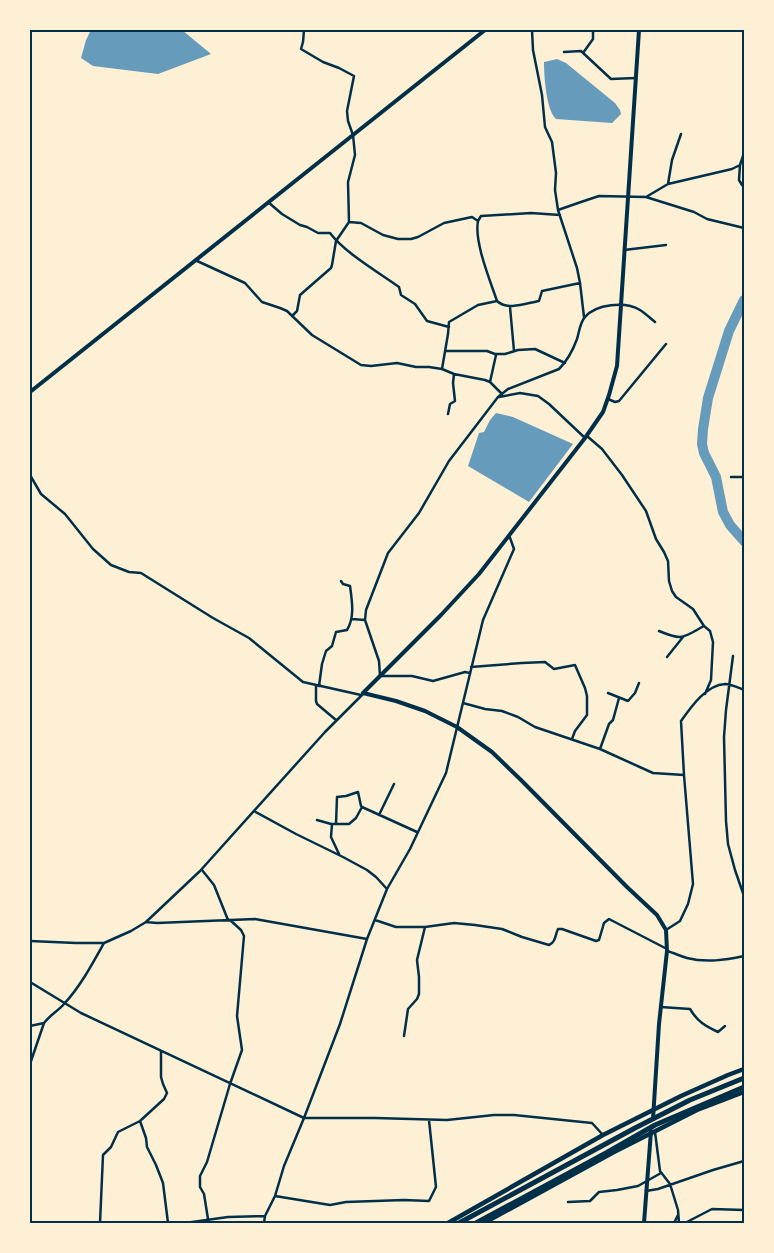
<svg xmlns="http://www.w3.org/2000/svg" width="774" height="1253" viewBox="0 0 774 1253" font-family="'DejaVu Sans',sans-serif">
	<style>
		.water { fill: #669bbc }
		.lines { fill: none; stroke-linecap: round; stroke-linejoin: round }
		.river { stroke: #669bbc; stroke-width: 10 }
		.minor { stroke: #003049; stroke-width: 2.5 }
		.secondary { stroke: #003049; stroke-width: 4 }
		.trunk { stroke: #003049; stroke-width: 4.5 }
		.motorway { stroke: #003049; stroke-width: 5 }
		.neatline { fill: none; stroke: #003049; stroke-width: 2 }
	</style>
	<rect width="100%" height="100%" fill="#fdf0d5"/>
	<path class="water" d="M91,30H182L211,54L158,74L93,66L81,58L86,40Z
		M557,59L566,63L615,103L620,110L621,114L612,123L556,119C546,110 544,75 544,62Z
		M496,413L513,417L573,444L529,502L468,466L479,433L484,432L490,420Z"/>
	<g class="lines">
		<path class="river" d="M744,300L729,331L708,398L703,429L702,444L704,453L716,477L723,512L730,525L744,541"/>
		<path class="minor" d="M532,30L533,50L542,95L545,127L552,142L556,173L555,190L558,210L577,268L580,283L584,317
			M564,52L581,51L611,79L636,78
			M583,53L593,39V32L595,30
			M740,165L739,180L742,185H744
			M668,184L732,169L740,165L744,153
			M646,197L694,212L707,219L744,228
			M268,202L282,214L300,225L307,227L318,233H330C345,253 378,272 399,287L401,295L415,304L427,321L449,327
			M558,210L581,202L599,196L646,197L668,184L672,160L681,134
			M478,221L481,216L531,213L560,215
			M349,222L361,223L383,235L398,239H411L418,237L444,223L472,217L478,221C474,242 490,280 497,301L478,305L449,322L448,334L442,369
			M624,250L666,245
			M195,260L245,283L262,302L280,308L287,311L312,335L361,365L371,366L397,363L416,367H429L442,369L454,374L485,380L490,382L502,394
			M497,301C507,311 527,303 539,301L542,291L580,283
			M510,307L514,351
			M292,316L297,311L300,295L331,268L332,265L336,241L349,222L348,182L355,155L353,135L348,121L347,111L354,76L339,68L323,62L301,49L303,42L304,30
			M445,351H487L495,354H505L518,350L535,349L565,363
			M490,382L496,355
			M499,397L520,393L538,396L549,404L585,438
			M608,399L615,402L619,401L666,344
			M448,414L450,404L455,401L453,383L454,374
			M587,436L602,449L622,475L646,511L656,539L664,552L668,561L669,581L672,591L676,597L693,609L704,626L710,631L713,642L711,680L705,694
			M30,475L41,494L65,514L93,549L111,565L129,572L141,573L213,618L249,638L303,682L361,695
			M731,477H744
			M352,619L365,620
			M659,631C683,641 682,638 704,626
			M733,656L726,710L724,737L726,821L728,844L735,870L744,896
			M667,657L683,637
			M471,667L522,663L545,662L554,669L575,665L585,688L587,696V715L575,731L572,739
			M470,673L465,672L433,681L412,676H380L379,661L365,620L366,610L388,553L419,513L449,461L498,397L508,389L559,369C567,361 573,350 577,339C579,333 580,322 585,317C596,304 625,301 640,310C645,313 650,318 655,322
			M316,685V701L317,704L336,720
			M319,686L322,664L326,651L332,646L336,632L347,630C355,617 352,601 350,586L343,584L341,581
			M608,693L628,701L635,693L639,683
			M463,703L485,709L502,711L518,717L535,727L600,749L653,773L684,775
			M600,749L609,724L613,720L619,698
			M254,811L296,834L343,857L367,870L376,877L387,889
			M379,815L394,784
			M317,820L331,824H349L356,818L362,807L417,832
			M332,824L331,837L339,854
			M336,824L337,797L346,796L358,792L361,806
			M202,870L214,885L228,920
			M375,920L396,927H425L454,923L475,925L502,929L522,937L549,945C556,942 555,935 558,929H562L596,941L599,940L604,923L609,919L667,949
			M146,922L157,923L255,919L367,939
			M666,930L680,921L688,904L693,884L684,775L681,721C691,707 706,685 725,684C731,684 739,688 744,690
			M30,941L76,943H104L131,931L146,922L200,871L325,732L363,694
			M667,951C674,953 680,956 687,958C706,963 725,960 744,956
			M30,982L81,1013L304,1118H375L447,1120L494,1115H514L592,1123L603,1135
			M661,1007L690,1009C697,1021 705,1026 718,1032L725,1026
			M30,1026L44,1023
			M404,1036L408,1009L417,999L419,994V977L417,960L425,927
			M30,1064L44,1023C50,1015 58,1011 64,1004C80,987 93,963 104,943
			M140,1121L146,1138L147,1147L156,1165L163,1183L168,1223
			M655,1132L660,1171L670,1184L678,1210L679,1223
			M646,1191L658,1189L713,1170L744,1161
			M275,1196L330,1205L346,1202L404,1200L429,1201L436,1187L429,1120
			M568,1202L590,1201L599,1192L617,1190L638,1186L661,1173
			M208,1219L204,1194L200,1187V1176L207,1162L230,1084L242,1050L237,1016L244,936L241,930L230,920
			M100,1223L103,1155L111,1147L118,1132L140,1121L164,1099L167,1093L163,1084L161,1077V1051
			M185,1223L228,1217L265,1216
			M264,1223L265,1216L275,1196L284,1166L304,1118L340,1024L367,939L387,889L410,849L446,773L483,620L514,549L509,535
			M674,1223L678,1215
			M685,1223L712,1209L744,1210"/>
		<path class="secondary" d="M30,392L485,30
			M363,693L441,615L479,574L585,438L603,412L609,395L617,366L639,30
			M363,693L396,701L425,711L457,727L492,752L521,780L627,887L657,915L666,930L667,951L659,1024L653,1119
			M644,1223L651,1131"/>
		<path class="trunk" d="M448,1223L603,1135L681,1096L728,1075L744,1069
			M484,1223L614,1152L697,1110L744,1092"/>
		<path class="motorway" d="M459,1223L635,1128L690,1100L744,1078
			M476,1223L606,1153L655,1125L744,1087"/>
	</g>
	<rect width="774" height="1253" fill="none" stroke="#fdf0d5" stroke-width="62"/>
	<rect x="31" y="31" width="712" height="1191" class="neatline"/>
</svg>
